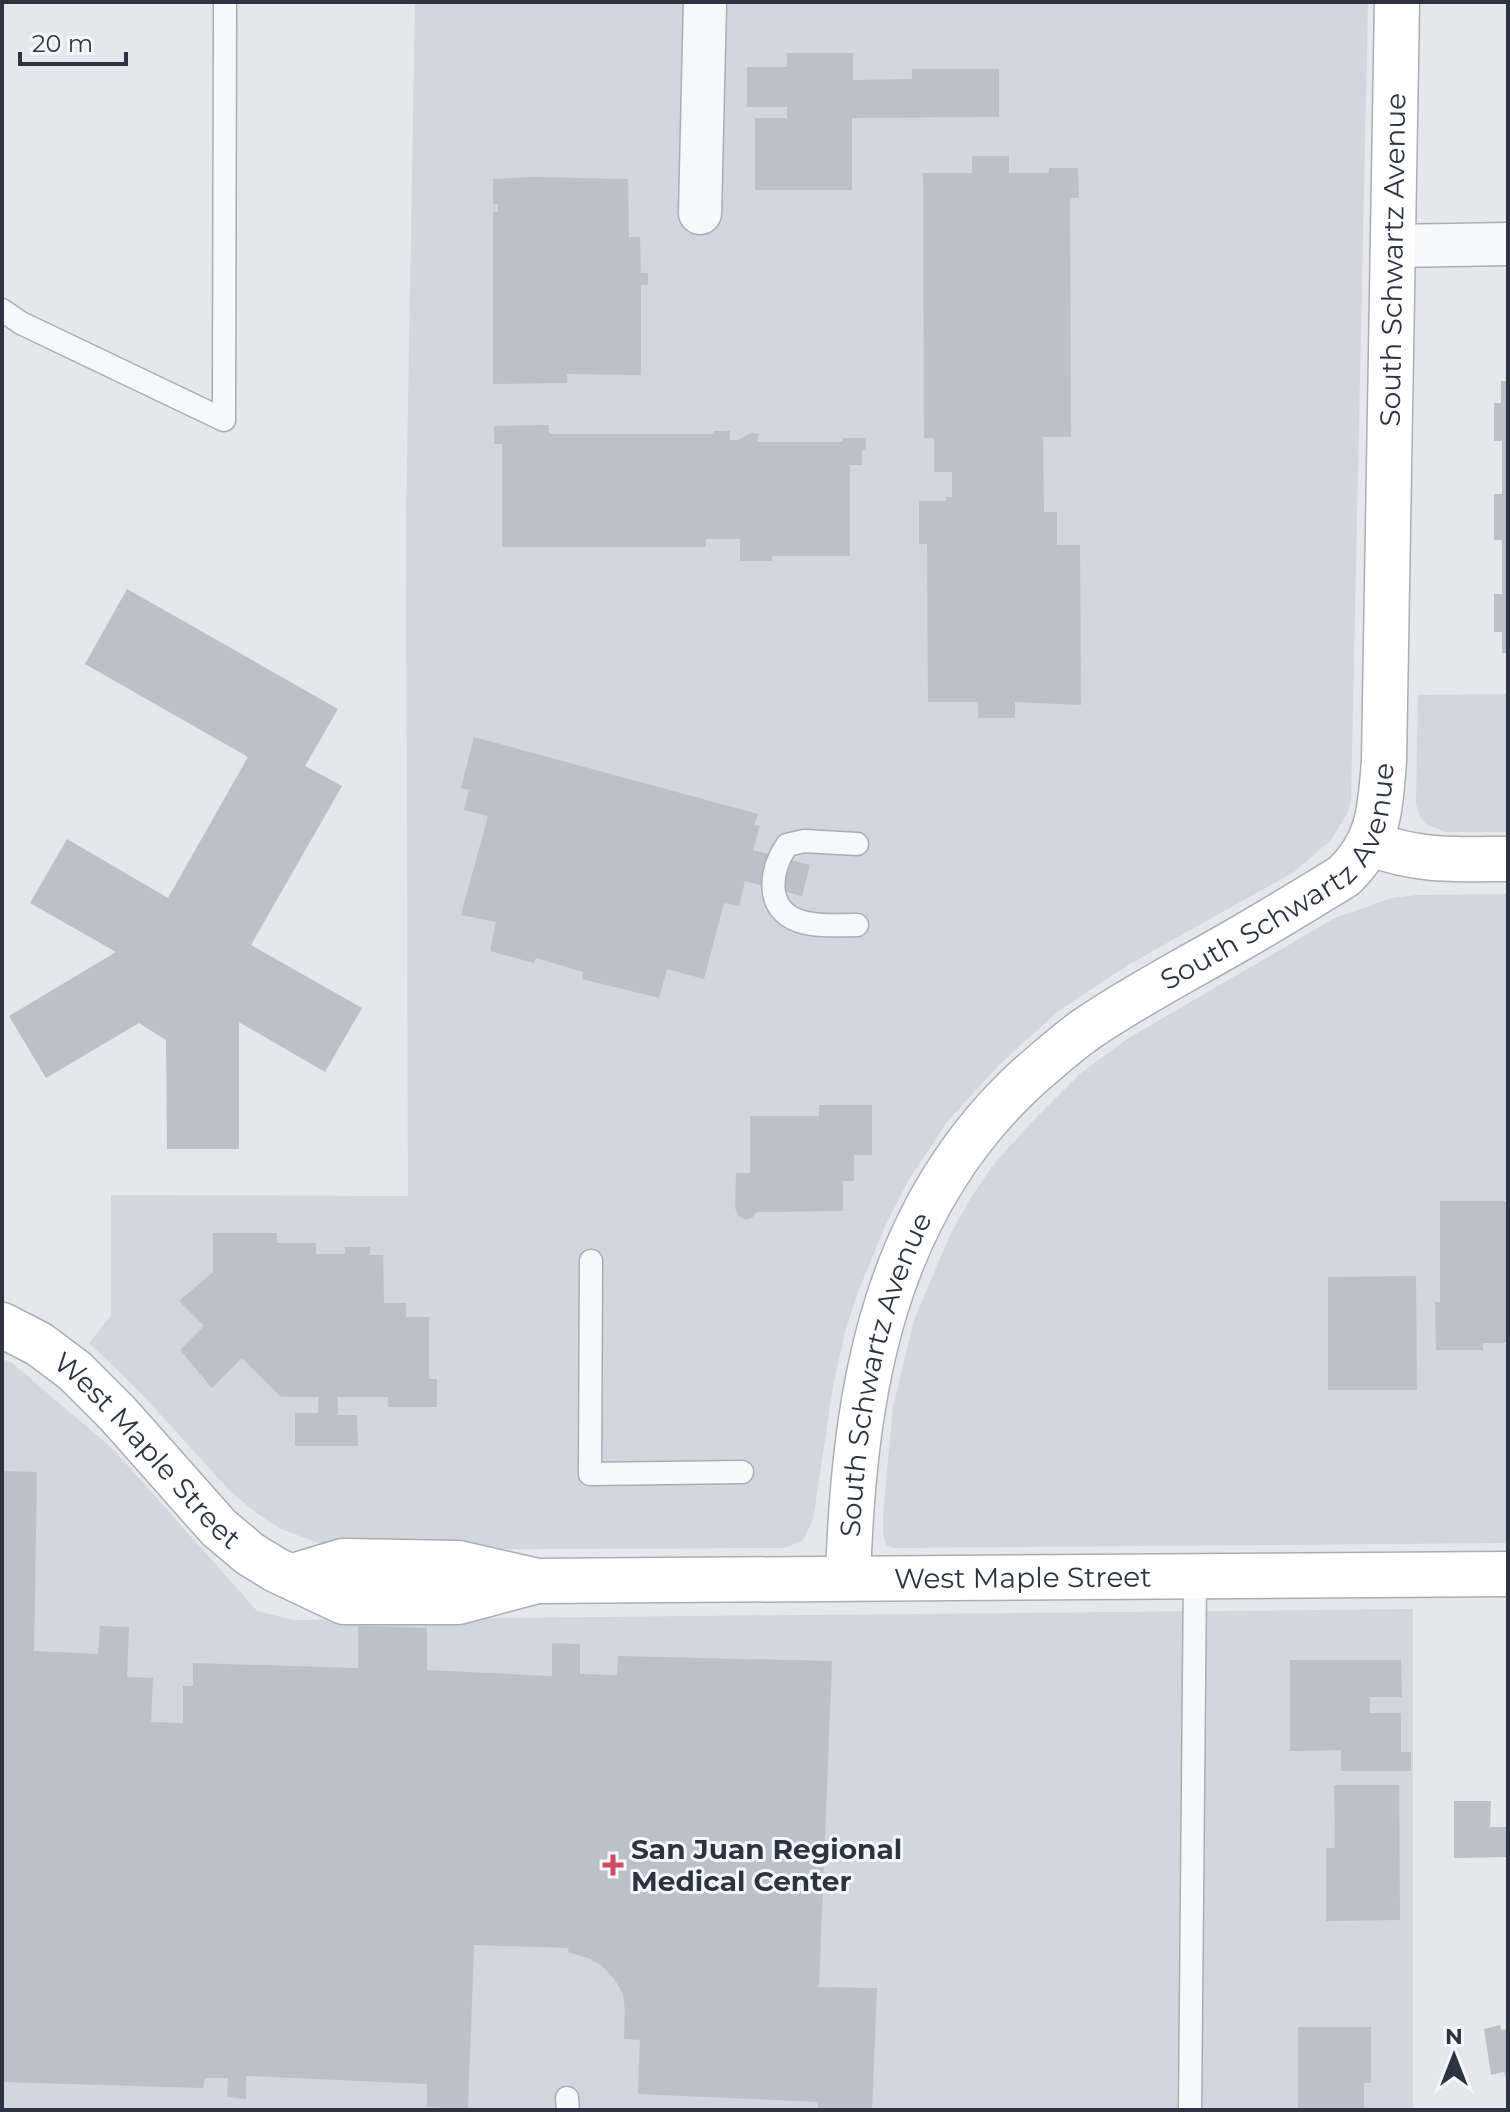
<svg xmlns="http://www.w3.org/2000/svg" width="1510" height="2112" viewBox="0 0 1510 2112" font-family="Montserrat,sans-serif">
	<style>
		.built { fill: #d2d6de }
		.building { fill: #bbc0c9 }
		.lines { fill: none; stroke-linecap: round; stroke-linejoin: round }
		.lane-casing { stroke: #a9aeb6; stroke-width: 25 }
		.street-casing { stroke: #a9aeb6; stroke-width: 45 }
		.secondary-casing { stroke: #a9aeb6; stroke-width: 47 }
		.lane { stroke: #f7f8fa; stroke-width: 22 }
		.street { stroke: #f7f8fa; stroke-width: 42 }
		.secondary { stroke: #fff; stroke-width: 44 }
		.poi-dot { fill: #cd4d5d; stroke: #f4f6f9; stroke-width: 3 }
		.labels { text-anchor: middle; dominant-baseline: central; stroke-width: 6; stroke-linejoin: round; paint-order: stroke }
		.street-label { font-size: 28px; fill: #2c3444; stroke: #f4f6f9 }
		.poi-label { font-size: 28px; font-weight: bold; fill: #2c3444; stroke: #f4f6f9; text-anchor: start }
	</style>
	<rect width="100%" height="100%" fill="#e4e7ec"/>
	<path class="built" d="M415,2H1368L1351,800L1348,812L1331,840L1294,872L1128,965L1057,1012L998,1066L947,1122L908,1181L886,1224L858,1292L846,1328L833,1386L813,1520L803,1540L784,1548L371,1550L321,1544L281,1529L258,1514L232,1493L139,1391L89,1343L111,1316V1195L408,1196L406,522Z
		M1508,694V832H1445L1426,824L1420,817L1416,804L1418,695Z
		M1508,894V1543L893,1548L886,1545L883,1532V1514L893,1407L914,1320L950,1235L972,1196L994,1164L1029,1125L1081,1073L1127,1039L1335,918L1392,898L1417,895Z
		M2,1359L12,1363L114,1450L257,1611L293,1620L1413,1609V2110H2Z"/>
	<path class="building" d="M787,53H853V80L912,79V69H999V117L852,118V190H755V118H787V107H747V67H787Z
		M972,156H1009V173H1049V168H1078L1079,198H1070L1071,437H1043L1044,512H1057V545H1080L1081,705L1015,702V718H978V702H928L927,544H919V501H946V497H952V472H934V438H924L923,173H972Z
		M533,177L628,179L629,237H640L641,273H648V285H641V375L567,374V383L493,384V212H498V204H493V179Z
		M1501,381H1508V653H1502V632H1494V594H1502V540H1494V494H1502V441H1494V403H1501Z
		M549,425V434H714V431H730V440H738L751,433L759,434L757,442H843V438H866V450H862V465H850V556H772V561H740V539H706V547H502V444H494V426Z
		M127,589L338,709L305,766L342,786L251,945L362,1008L325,1072L239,1022V1149H167L166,1040L139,1023L46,1078L9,1016L116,952L30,903L67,839L168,898L248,757L85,664Z
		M474,737L758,814L754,825L760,826L753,850L810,865L802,896L745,881L739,906L724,903L704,979L667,969L659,998L582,979L583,972L536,958L534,963L490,951L496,922L461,915L488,816L464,810L469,790L461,788Z
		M819,1105H872V1155H854V1181H843V1211L757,1212L753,1217L746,1220L739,1216L735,1208L736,1173H750V1116H819Z
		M1440,1201H1508V1343H1483V1350H1436L1435,1302H1440Z
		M213,1233H277V1243H316V1254H345V1247H370V1255H383L384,1303H406V1317H429V1379H437V1407H388V1397H338V1415H357L358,1446H295V1413H318V1397H281L242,1358L212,1388L180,1350L204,1326L179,1301L213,1272Z
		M1416,1276L1417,1390H1328V1277Z
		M2,1471L37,1472L34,1651L98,1654L100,1626L129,1627L127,1677L153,1678L151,1722L183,1723V1686H193V1663L358,1668V1626L427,1628V1670L552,1676V1643L580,1644V1674L617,1675L618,1656L832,1661L819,1987L877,1988L872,2110H818V2102L638,2094L640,2040L624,2039L625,2011L623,1994L615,1980L601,1965L588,1958L568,1952L569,1948L474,1945L468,2109L427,2107V2084L246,2076V2099L227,2097L228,2078H205L203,2088L2,2082Z
		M1290,1660H1401L1402,1697H1370V1713H1401V1752H1411V1771H1341V1750L1290,1751Z
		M1334,1785H1399L1400,1920L1326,1921V1848H1335Z
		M1454,1801H1491L1490,1827H1508V1857L1454,1858Z
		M1500,2025L1501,2030L1508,2029V2086L1504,2072L1491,2075L1484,2029Z
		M1298,2027H1371V2083H1364V2110H1298Z"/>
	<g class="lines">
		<defs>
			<path id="lane" d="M2,310L21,323L224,420L225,2
				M857,925C838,925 818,927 799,921C764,909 770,870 787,845L804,841L857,844
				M591,1261L590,1474L742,1472
				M567,2098L568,2110
				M1190,2110L1195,1576"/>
			<path id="street" d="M700,213L705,2
				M1395,246L1508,244"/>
			<g id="secondary">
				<path d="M1371,844C1420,862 1456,859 1508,859"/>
				<path id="s1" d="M2,1325L39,1344L75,1371L118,1414L219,1528L250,1554L276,1570L344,1602H458L533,1582"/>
				<path id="s2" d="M293,1576L343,1561L458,1563L537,1581L1508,1574"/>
				<path id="s3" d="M848,1578C854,1391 883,1211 1027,1078C1047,1061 1066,1043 1088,1028C1135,996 1185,970 1234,942C1271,921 1308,898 1344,876C1380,841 1380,809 1384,761L1397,2"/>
			</g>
		</defs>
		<use href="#lane" class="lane-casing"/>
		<use href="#street" class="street-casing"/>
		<use href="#secondary" class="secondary-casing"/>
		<use href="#lane" class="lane"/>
		<use href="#street" class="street"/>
		<use href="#secondary" class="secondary"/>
	</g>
	<path class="poi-dot" d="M609 1853h8v8h8v8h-8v8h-8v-8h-8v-8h8z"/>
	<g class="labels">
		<g class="street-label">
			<text stroke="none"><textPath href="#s3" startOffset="1550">South Schwartz Avenue</textPath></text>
			<text stroke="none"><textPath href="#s3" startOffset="880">South Schwartz Avenue</textPath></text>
			<text stroke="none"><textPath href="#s3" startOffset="208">South Schwartz Avenue</textPath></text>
			<text stroke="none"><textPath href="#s1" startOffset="194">West Maple Street</textPath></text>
			<text stroke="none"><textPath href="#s2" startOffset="734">West Maple Street</textPath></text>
		</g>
		<g class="poi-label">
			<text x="631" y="1849">San Juan Regional<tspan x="631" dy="32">Medical Center</tspan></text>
		</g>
	</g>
	<rect width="1510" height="2112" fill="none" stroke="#2c3444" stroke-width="8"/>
	<g transform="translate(1454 2056)" stroke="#f4f6f9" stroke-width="6" paint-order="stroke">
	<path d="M0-6L14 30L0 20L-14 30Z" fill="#2c3444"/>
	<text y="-12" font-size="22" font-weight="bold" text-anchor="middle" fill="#2c3444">N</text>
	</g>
	<path d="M20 52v12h106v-12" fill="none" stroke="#2c3444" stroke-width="4"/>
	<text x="32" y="52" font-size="24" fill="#2c3444" stroke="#f4f6f9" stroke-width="6" paint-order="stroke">20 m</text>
</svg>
